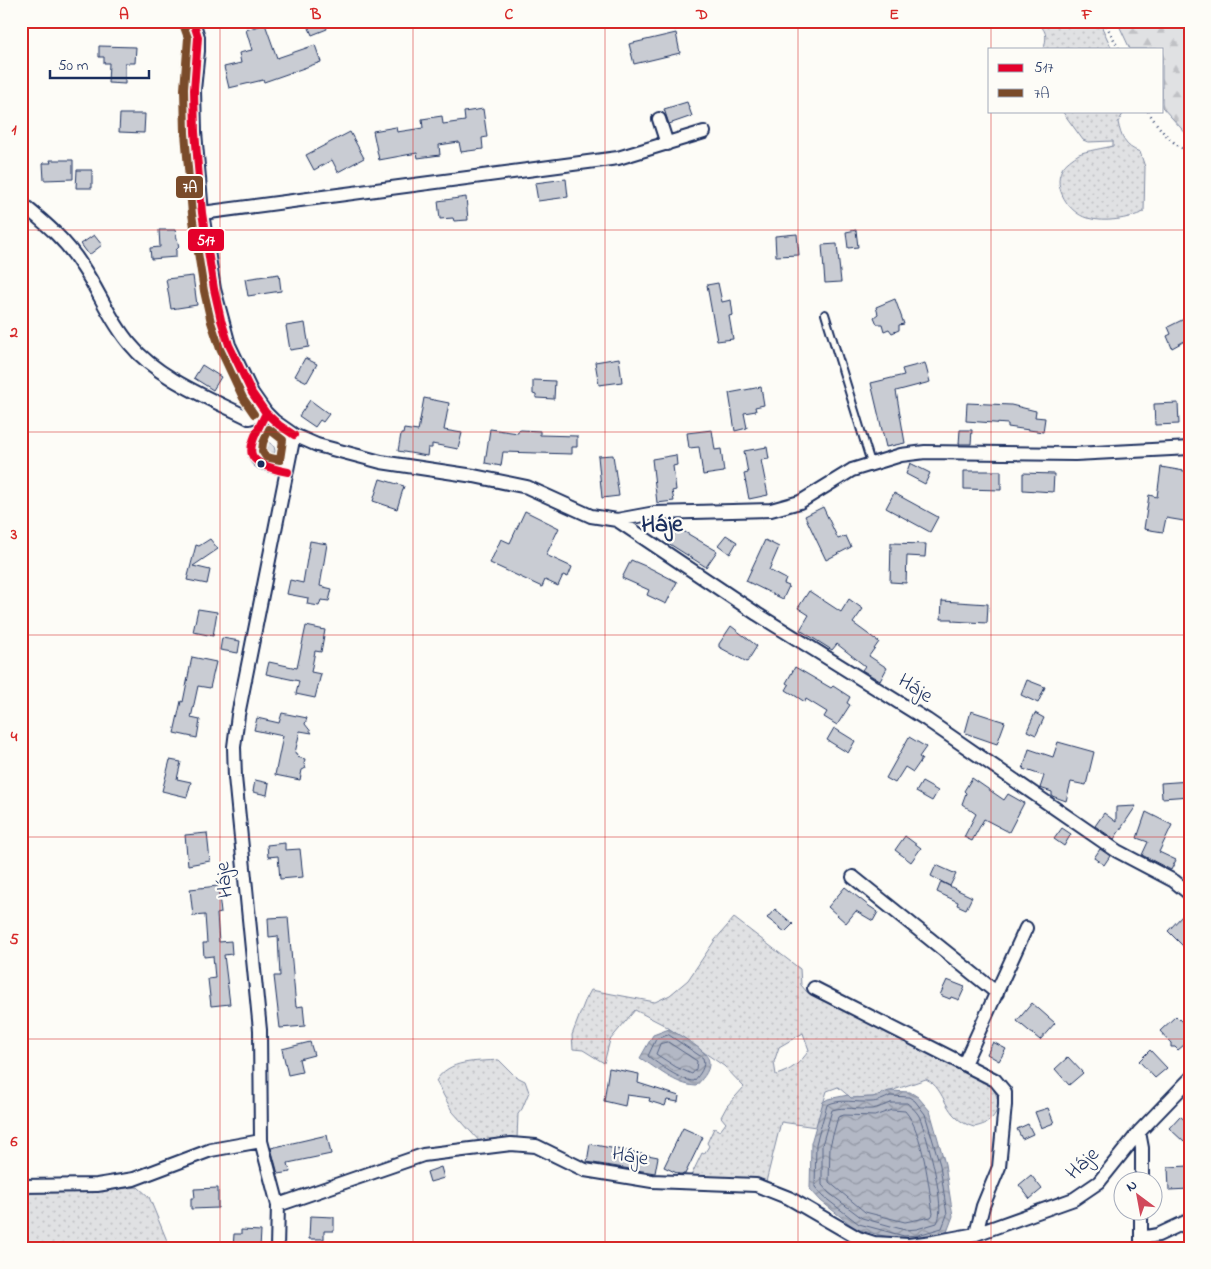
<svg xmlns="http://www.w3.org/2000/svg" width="1211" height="1269" viewBox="0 0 1211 1269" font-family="'Indie Flower',sans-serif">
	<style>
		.grass { fill: url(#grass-dots); stroke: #7e88a0; fill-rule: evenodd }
		.forest { fill: url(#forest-firs); stroke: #7e88a0 }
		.water { fill: url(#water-waves); stroke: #76819c }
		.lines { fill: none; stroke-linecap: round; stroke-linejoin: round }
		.shore { stroke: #586687; stroke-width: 1 }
		.building { fill: #c9ccd3; stroke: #1b2f5e }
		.service-casing { stroke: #1b2f5e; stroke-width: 10 }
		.minor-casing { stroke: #1b2f5e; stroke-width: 16 }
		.path { stroke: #1b2f5e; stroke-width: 2.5; stroke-dasharray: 1 4; stroke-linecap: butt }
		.service { stroke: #fdfcf7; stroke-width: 6 }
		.minor { stroke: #fdfcf7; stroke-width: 12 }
		.bus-1-casing { stroke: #fdfcf7; stroke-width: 11 }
		.bus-2-casing { stroke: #fdfcf7; stroke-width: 11 }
		.bus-1 { stroke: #e4002b; stroke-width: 8 }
		.bus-2 { stroke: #7a4b2a; stroke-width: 8 }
		.grid { fill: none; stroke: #d62828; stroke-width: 1; stroke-opacity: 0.55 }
		.bus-dot { fill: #1b2f5e; stroke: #fdfcf7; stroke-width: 2 }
		.labels { text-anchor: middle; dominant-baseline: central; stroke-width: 4.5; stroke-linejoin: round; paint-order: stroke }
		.street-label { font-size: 21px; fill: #1b2f5e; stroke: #fdfcf7 }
		.quarter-label { font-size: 24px; font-weight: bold; fill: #1b2f5e; stroke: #fdfcf7 }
		.line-badge { stroke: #fdfcf7; stroke-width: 2 }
		.badge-label { font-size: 14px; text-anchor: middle; font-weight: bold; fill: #fff }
		.neatline { fill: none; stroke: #d62828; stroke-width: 2 }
		.grid-label { font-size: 16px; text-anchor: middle; font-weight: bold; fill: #d62828 }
	</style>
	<defs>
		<pattern id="grass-dots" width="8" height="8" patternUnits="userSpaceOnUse" patternTransform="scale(1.25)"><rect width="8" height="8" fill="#e0e1e3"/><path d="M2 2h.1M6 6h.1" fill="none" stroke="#c0c1c5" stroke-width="1.8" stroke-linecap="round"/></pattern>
		<pattern id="forest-firs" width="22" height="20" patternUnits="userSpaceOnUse" patternTransform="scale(1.25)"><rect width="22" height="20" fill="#e0e1e3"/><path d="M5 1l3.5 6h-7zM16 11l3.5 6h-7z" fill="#c0c1c5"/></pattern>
		<pattern id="water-waves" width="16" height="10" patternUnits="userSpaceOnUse" patternTransform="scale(1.25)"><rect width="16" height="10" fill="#b3b8c5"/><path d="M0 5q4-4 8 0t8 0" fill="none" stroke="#9196a3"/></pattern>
	</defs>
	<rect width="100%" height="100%" fill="#fdfcf7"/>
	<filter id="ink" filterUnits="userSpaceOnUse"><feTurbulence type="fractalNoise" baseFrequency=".02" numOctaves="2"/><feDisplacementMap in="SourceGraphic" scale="10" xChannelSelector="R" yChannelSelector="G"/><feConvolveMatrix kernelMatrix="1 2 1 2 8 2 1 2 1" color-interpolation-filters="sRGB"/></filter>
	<g filter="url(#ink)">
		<path class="grass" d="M1036,21H1099L1112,49H1044C1047,34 1047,32 1036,21Z
			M1062,111H1125L1118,122C1121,137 1125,147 1140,152L1145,167L1144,212C1127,219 1106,223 1087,218C1069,213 1052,187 1062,169C1064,164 1074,157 1079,154C1085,151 1105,148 1113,146V141L1088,142L1083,140Z
			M257 451a9 9 0 1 1 18 0a9 9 0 1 1-18 0Z
			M734,918L800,969L801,985L807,992L858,1012L985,1079C997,1091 1005,1107 989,1121C986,1124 979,1126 974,1127C942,1118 948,1090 926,1079L873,1097L851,1098L838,1087L827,1091L816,1127L781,1122L766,1182L725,1178L689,1180L702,1153L704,1154L709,1146L707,1143L714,1128L720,1131L726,1123L721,1117L727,1106L744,1087L724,1066L664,1025L635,1010L610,1040L604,1063L583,1050L573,1049L572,1035L585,1001L591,990L655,1002L670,995L688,980L715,940ZM803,1033L809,1050C801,1063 790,1071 776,1075L774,1062L779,1047Z
			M499,1060L515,1076L525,1081L529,1092L522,1109L518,1114L517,1139L481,1143L452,1111L436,1081C449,1059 476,1062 499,1060Z
			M138,1187L149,1197L170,1248H21V1193L92,1192Z"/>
		<path class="forest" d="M1117,21H1190V138L1162,107V49H1130Z"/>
		<path class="water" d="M669,1029C679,1035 709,1051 709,1062C710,1072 701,1080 696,1086C675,1085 657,1068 640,1058L653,1035Z
			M889,1091L910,1092L918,1097L930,1111L945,1164L953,1216L947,1232L919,1240L904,1241L856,1229L821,1201L810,1189L811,1143L823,1102L828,1099L848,1095L851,1098L873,1097Z"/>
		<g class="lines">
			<path class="shore" d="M669,1035L703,1058C706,1067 700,1074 694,1081C681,1081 658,1064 648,1056L656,1039Z
				M668,1042L697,1061L696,1069L692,1074L676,1067L656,1054L660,1044Z
				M890,1096L909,1097L915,1101L925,1114L940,1165L947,1215L942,1228L918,1235L904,1236L859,1224L824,1197L815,1187L816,1144L827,1105C840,1098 856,1103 871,1102C877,1102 884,1099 890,1096Z
				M891,1103H907C912,1107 918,1113 920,1118C927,1136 947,1209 937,1223L917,1229L905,1230L862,1218L829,1193L822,1185V1145L832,1110C845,1106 858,1110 872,1109C878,1108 885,1105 891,1103Z
				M892,1110L905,1111C923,1131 929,1187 933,1214L931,1217L905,1222L865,1212L829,1182L830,1146L838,1117L844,1115L874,1116Z"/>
		</g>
		<path class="building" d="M306,21H324L327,29L312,35Z
			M265,24L277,58L315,45L321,62L264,82L263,80L229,88L224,67L241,63L239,53L252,50L246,30Z
			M676,33L680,53L634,64L629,44Z
			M99,46L136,47L135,63H125V84L108,83L109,63H104V57H99Z
			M687,102L692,116L669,124L664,109Z
			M483,109L487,137L482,138L483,149L461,152L459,142L439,145L440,155L418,158L417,153L379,160L373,131L396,127L397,132L423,128L422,119L442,116L443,124L465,121L464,112Z
			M120,114H145L144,133L119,132Z
			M350,132L364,158L338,172L332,160L314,170L306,155Z
			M50,160H73V179L44,180L43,163H51Z
			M77,170H92V188H76Z
			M566,179L568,197L538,201L535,183Z
			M466,197L468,220L454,221L453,218L440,219L438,201Z
			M159,230H175L179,247L176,250V257L151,259L150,248L160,247Z
			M856,230L858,247L848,248L846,232Z
			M797,234L799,255L776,256L775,236Z
			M94,235L102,245L89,255L81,244Z
			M837,244L841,282L825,283L822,245Z
			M279,274L281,291L248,296L245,279Z
			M193,276L197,305L171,309L166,279Z
			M718,283L722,302L731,300L733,315L729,316L733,339L717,341L707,285Z
			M895,299L904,324L899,325V330L892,333L889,329L884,331L882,324H877L874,317L878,314L876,307Z
			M1184,319L1190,330V338L1172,348L1167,336L1171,334L1168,327Z
			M305,323L309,347L290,350L286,326Z
			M305,358L317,364L307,382L295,376Z
			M619,358L622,382L599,385L595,362Z
			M925,363L930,382L896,391L905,443L886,447L871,383L904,375L902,369Z
			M202,365L221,377L213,390L194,378Z
			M533,380L555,381L554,399L536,398V395L533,394Z
			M761,387L764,405L755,407L756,411L744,413L747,428L735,431L729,393Z
			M424,398L449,403L444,430L462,433L458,449L432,444V448H428L427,456L398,451L401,434H403L404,429L418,431Z
			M310,400L329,414L323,422L320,420L315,427L299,416Z
			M967,403L1011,405L1036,411L1035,417L1045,418L1043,432L1008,427V424L966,421Z
			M1178,403L1179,424L1155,425L1154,404Z
			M490,429L518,433V431L521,430L540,431V435L577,436V447H572V454L503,452L501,466L485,463Z
			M712,430L715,450L721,449L724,472L703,475L699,447L689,448L687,433Z
			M960,430H972L971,444H959Z
			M767,447L769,459L761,460L768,495L749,499L744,474L748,473L744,451Z
			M613,455L619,496L602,498L598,456Z
			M676,455L677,465L673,466L676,490L672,491L674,501L657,503L652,459Z
			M910,463L930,473L925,484L906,474Z
			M1161,467L1190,472V522L1166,518L1163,532L1144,529L1149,495L1157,497Z
			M964,471H1001V490L964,489Z
			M1023,473L1054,474L1053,492L1023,490Z
			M380,479L404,486L397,509L373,501Z
			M894,493L938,517L930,532L886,508Z
			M823,507L838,539L846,536L851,547L826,560L805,516Z
			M525,511L559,528L546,555L572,567L568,577L563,575L558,586L545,580L542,587L490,563L501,539L510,543Z
			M678,528L717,551L706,567L668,543Z
			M726,535L737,542L730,554L718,545Z
			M210,539L218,549L193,566L210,570L207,584L187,580L196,545L199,546Z
			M765,540L779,547L769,570L786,579L784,584L789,586L783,599L746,581Z
			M310,541L327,544L320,586L332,589L329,601L321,600L319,606L307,604L308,598L287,594L290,580L303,583Z
			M891,543L926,544L925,557L907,556L906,583L890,582Z
			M631,560L650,568L677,582L666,604L647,595L649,590L622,578Z
			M809,591L841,612L849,599L863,609L853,623L879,642L869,656L887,668L880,681L862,670L865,666L837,644L832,650L800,630L809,615L798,608Z
			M942,601L988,604L987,623L952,621V619H941Z
			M198,609L217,612L213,636L193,632Z
			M306,626L325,630L321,652L315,651L311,672L321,674L315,698L296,694L299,681L266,674L269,662L297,668Z
			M731,626L757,646L747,662L719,647V644Z
			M222,638L240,641L238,653L220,650Z
			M192,657L216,662L210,688L198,686L191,718L200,720L197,738L174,733L181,701L183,702Z
			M795,667L831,688L833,686L850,697L847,703L850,705L837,725L824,717L827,712L806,699L805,702L786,690L789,685L786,683Z
			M1027,680L1045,687L1038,703L1021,695Z
			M971,711L1005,722L997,744L965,733Z
			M282,713L307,718L305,724L312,733L300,731L295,753L298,754L297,757L305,759L304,764L306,768L302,770L300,780L275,775L283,736L254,730L257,718L279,723Z
			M1035,713L1044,718L1036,735L1027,731Z
			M834,728L855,741L848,753L827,740Z
			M909,737L926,747L919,757L922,759L913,772L905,767L895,783L886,778Z
			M1058,742L1094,752L1086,785L1071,782L1066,801L1052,796V792L1040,788L1044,776L1023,769L1029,749L1053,757Z
			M170,760L181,762L177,779L191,782L187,797L162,791Z
			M972,778L1004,800L1008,794L1024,803L1009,832L984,819L972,841L964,837L976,814L962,804L966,793L964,791Z
			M255,780L269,783L267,795L253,792Z
			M1190,781V796L1162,798L1161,783Z
			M922,782L938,791L932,801L916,792Z
			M1136,806L1114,839L1095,826L1104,813L1116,822V807Z
			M1146,812L1172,825L1159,852L1176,860L1171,870L1142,855L1148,842L1137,838Z
			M1062,828L1071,834L1064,846L1054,839Z
			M207,833L210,861L188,865L185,835Z
			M905,836L921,848L911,862L895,850Z
			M285,843V850L300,849L303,877L280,879L278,856L268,857L267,845Z
			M1100,849L1110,856L1104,865L1094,858Z
			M936,865L956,874L950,886L931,876Z
			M941,882L972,897L966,909L957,905L958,902L937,892Z
			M218,886L221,913L217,914L219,942L231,941L232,954L224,955L230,1004L211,1006L208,979L215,978L213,956L204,957L203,943H207L205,915L193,916L190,889Z
			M845,887L869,906L878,912L873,921L856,911L846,923L828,907Z
			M775,909L793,924L785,932L767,918Z
			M1183,915L1190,922V940L1183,946L1168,931Z
			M288,917L296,1007L303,1006L305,1026L280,1028L274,976H280L278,936L269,937L268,918Z
			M947,980L965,987L959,1000L951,997L950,999L940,995Z
			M1032,1003L1055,1023L1040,1040L1017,1021Z
			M1176,1016L1190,1030V1050L1184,1045L1178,1050L1175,1047H1171V1043L1160,1031Z
			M310,1042L314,1055L299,1059L302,1072L288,1075L282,1049Z
			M993,1042L1006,1049L999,1061L987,1054Z
			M1150,1050L1167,1068L1155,1078L1139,1061Z
			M1068,1057L1083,1073L1069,1085L1055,1069Z
			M609,1068L639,1074L638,1083L679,1096L678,1102L667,1100L665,1106L649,1101L650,1098L627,1095L625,1106L604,1101Z
			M1048,1108L1054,1123L1041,1128L1035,1112Z
			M1180,1116L1190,1125V1135L1184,1142L1169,1128Z
			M1028,1124L1033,1134L1022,1139L1017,1129Z
			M683,1128L703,1137L685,1174H679L664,1167Z
			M327,1135L331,1154L288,1163L290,1172L278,1174L271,1148Z
			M590,1144L658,1157L655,1173L587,1162Z
			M1189,1166L1190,1189L1169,1190L1168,1167Z
			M441,1167L444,1178L430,1182L427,1172Z
			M1031,1175L1042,1189L1030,1199L1019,1185Z
			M218,1188V1208L191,1209V1198H195L194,1189Z
			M310,1216L334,1217V1231H324V1239H309Z
			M241,1230L261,1231L260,1248H233L234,1234H241Z"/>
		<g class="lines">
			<defs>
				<path id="service" d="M825,314L871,463
					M266,414C258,429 239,457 264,466C271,469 280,470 288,472"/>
				<path id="minor" d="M193,21L198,37V51L194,90L195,132L202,213L214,289L229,345L252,393L266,413L274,421L294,435L317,445L381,462L474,476L527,487L591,516L617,520L655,513L771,510L800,502L852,470L901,455L925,452L1075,454L1190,448
					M659,119L667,144
					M21,203C44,222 66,240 82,266C99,291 110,321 130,344C157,378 211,399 249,418L266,413
					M202,213L618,158L704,132
					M617,520L757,614L927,720L1117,851L1174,881L1190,894
					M853,877L997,993
					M814,988L995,1080L1005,1092V1105L999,1167L983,1206L976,1234
					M964,1064L1026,928
					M1139,1132L1142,1148V1182
					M21,1186L97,1185L134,1179L211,1150L261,1141
					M278,1205L423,1155L511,1144L536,1146L585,1170L652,1181L756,1185L789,1198L858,1238L874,1243L908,1245L933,1242L976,1234L1074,1199L1099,1182L1139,1132L1190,1079
					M1141,1212V1248
					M1141,1238L1158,1235L1190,1220
					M277,1248L278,1205L261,1141L260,1030L235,777L234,747L238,715L294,435"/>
			</defs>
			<use href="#service" class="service-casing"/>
			<use href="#minor" class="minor-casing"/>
			<path class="path" d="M1104,21L1119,49
				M1148,111C1159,129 1171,143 1190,153"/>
			<use href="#service" class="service"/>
			<use href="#minor" class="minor"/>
			<defs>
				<path id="bus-1" d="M193,21L198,37L194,90L195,132L202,213L214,289L221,320L229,345L252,393L266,413L279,425L294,435
					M266,413C247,451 239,462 288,472"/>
				<path id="bus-2" d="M183,24L188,38L184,89L185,133L192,214L204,291L211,322L220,349L243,398L254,414
					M269,429L283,440L280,460L266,457L262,451L263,443Z"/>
			</defs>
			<use href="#bus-1" class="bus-1-casing"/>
			<use href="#bus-2" class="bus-2-casing"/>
			<use href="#bus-1" class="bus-1"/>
			<use href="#bus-2" class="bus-2"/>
		</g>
	</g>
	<path class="grid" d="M220,21V1248M413,21V1248M605,21V1248M798,21V1248M991,21V49M991,111V1248M21,230H1190M21,432H1190M21,635H1190M21,837H1190M21,1039H1190"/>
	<circle class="bus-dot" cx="261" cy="464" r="4.5"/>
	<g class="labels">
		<g class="street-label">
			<text transform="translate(915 689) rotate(32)">Háje</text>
			<text transform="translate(225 880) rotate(-96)">Háje</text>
			<text transform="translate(630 1157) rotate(9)">Háje</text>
			<text transform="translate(1083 1164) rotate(-44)">Háje</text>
		</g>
		<g class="quarter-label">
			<text x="662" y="525">Háje</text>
		</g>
	</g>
	<g class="line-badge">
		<rect x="175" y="175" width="29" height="24" rx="5" fill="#7a4b2a"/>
		<rect x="187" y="228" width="38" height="24" rx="5" fill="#e4002b"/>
	</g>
	<g class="badge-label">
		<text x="190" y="192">7A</text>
		<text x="206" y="245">517</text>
	</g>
	<rect width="1211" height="1269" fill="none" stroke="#fdfcf7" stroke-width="55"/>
	<rect x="988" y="48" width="175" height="65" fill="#fdfcf7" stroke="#a3aaba"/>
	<rect x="998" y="64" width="25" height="8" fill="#e4002b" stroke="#a3aaba"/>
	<text x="1034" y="72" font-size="15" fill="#1b2f5e">517</text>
	<rect x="998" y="89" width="25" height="8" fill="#7a4b2a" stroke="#a3aaba"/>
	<text x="1034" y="98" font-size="15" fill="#1b2f5e">7A</text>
	<g transform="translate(1138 1196) rotate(328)"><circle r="24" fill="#fdfcf7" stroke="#a3aaba"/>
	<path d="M0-4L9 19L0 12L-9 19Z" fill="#d1495b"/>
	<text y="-8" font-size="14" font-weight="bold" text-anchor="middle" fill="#1b2f5e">N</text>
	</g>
	<path d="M50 70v8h99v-8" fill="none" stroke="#1b2f5e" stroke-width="2.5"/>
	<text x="58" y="70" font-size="15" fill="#1b2f5e" stroke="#fdfcf7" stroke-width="4" paint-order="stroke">50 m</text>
	<rect x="28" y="28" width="1156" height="1214" class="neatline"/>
	<g class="grid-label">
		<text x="124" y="19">A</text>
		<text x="316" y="19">B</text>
		<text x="509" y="19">C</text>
		<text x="702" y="19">D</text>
		<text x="894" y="19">E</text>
		<text x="1087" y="19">F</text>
		<text x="14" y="134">1</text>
		<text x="14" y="337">2</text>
		<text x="14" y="539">3</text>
		<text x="14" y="741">4</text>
		<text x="14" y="944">5</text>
		<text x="14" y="1146">6</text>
	</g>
</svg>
